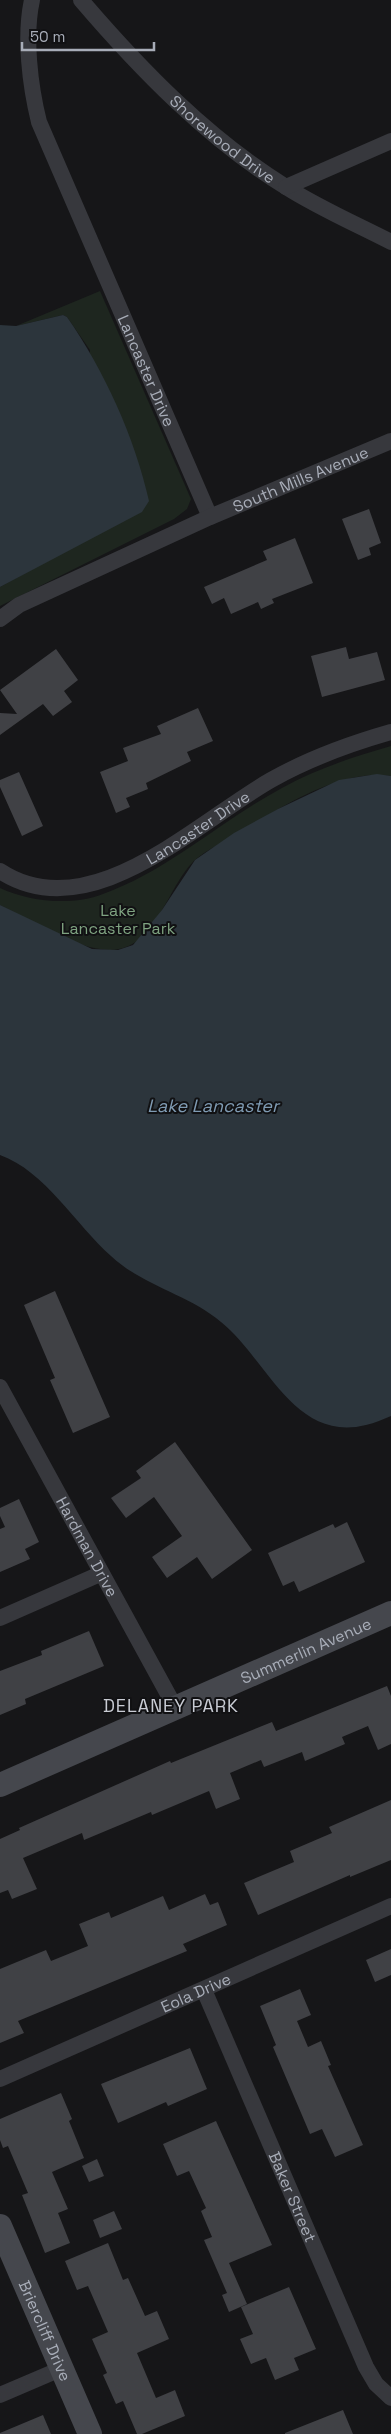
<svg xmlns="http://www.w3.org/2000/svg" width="391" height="2434" viewBox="0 0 391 2434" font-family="'Space Grotesk',sans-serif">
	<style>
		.green { fill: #1e261f }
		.water { fill: #2c353c }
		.building { fill: #404145 }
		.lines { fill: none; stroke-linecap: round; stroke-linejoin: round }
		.street { stroke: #37383d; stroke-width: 16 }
		.secondary { stroke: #45474d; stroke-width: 24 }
		.labels { text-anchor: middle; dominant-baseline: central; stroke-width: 4; stroke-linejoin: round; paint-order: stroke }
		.street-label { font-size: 16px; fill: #a8adb8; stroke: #111113 }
		.park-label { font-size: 16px; fill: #7fa381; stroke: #111113 }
		.water-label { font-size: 18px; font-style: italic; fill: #7f9bb3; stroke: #111113 }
		.neighbourhood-label { font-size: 18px; letter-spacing: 1px; fill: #c9ccd4; stroke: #111113 }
	</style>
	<rect width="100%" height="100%" fill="#161618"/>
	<path class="green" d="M100,291L191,499L187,509L174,519L0,606V587L71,548L90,350L67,317L63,315L16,326Z
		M391,746V776C339,768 278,809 235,835C222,843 207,850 196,859C169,883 158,942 119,949C86,956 30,920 0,905V888C30,902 72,906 103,894C168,871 222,820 282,788C316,769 353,757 391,746Z"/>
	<path class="water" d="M63,315L67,317C104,370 135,438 149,501L142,512L0,587V325L16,326Z
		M377,774L391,776V1416C383,1419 375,1423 366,1425C294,1443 267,1359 221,1322C188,1294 143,1286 111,1256C76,1225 45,1171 0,1155V905L92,949L118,950L133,945L162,910L195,860L234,833L278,809L339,780Z"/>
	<path class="building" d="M369,509L381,543L369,548L371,555L358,560L342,519Z
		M295,538L313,583L272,599L274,603L261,609L258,602L231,614L224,598L212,604L204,587L267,560L263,551Z
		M346,647L349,659L377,652L385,680L322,697L311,656Z
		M56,649L78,680L64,691L72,702L53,716L43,704L0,735V713L17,714L0,690Z
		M198,708L213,741L187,752L191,761L146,783L148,789L126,798L130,807L116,813L100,772L128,761L123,748L161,734L157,726Z
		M19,772L43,826L22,836L0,787V780Z
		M55,1291L110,1417L73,1433L50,1380L55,1378L24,1305Z
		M175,1442L252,1550L212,1579L197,1557L167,1578L152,1557L182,1536L154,1497L126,1518L111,1498L141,1478L136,1471Z
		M19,1499L39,1542L25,1549L30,1559L0,1572V1529L5,1527L0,1516V1508Z
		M347,1522L365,1562L299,1592L294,1581L283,1586L268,1553L333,1524L335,1528Z
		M89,1631L104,1666L25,1699L26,1704L0,1715V1671L42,1655L41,1651Z
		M387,1686L391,1696V1744L378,1750L368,1726L342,1737L345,1744L305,1761L302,1752L264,1767L261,1760L230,1773L240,1799L216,1809L209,1791L152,1815L151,1812L84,1840L82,1833L23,1858L37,1889L12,1899L8,1890L0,1893V1839L20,1830L19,1828L170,1761L171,1763L272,1722L276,1731Z
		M391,1800V1860L350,1877V1875L258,1915L244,1883L294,1862L290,1851L332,1833L329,1827Z
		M205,1894L210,1905L218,1902L227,1925L183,1944L187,1951L18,2021L24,2033L0,2043V1969L46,1950L51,1961L88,1946L79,1924L109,1912L111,1918L163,1896L169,1910Z
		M391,1949V1975L375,1982L366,1960Z
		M300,1989L311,2015L297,2021L308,2047L321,2041L331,2065L328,2066L363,2145L335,2157L322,2129L310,2134L273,2047L276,2045L260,2006Z
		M190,2048L207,2089L168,2106L166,2102L118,2123L101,2084Z
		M61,2093L72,2119L69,2121L84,2158L52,2172L68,2209L58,2213L70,2243L45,2253L22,2195L28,2193L8,2146L3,2148L0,2140V2119Z
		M216,2121L272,2245L229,2263L247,2304L229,2312L222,2295L227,2293L204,2240L212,2237L201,2211L206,2208L189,2171L177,2176L163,2144Z
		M97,2159L104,2176L89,2182L82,2166Z
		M114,2211L122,2229L100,2238L93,2220Z
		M108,2243L123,2280L128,2278L145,2316L157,2311L169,2339L137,2353L156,2398L175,2390L185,2416L142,2434H137L123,2401L116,2404L103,2375L107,2373L92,2339L108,2332L88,2286L77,2290L65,2261Z
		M289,2287L316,2349L294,2358L299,2370L275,2380L266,2358L251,2364L240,2339L253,2334L241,2307Z
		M343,2410L353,2434H285V2433Z
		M43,2415L51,2434H0V2433Z"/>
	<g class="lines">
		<g class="street">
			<path id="s1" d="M32,0C24,36 30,86 39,122L210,517"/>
			<path id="s2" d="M81,0C140,69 208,139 286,187C319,208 356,224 391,242"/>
			<path d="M286,187L391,141"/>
			<path id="s3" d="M0,619L19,605L210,517L391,441"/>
			<path id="s4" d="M0,871C89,930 197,822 271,780C310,758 349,744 391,732"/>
			<path id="s5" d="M0,1387L175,1707"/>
			<path d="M0,1618L100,1574"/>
			<path id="s6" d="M204,1990L366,2367L376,2384L391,2398"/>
			<path id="s7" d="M0,2079L391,1906"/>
			<path d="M0,2395L63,2368"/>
		</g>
		<g class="secondary">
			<path id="s8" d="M0,1785L391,1613"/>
			<path id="s9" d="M0,2226L90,2434"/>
		</g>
	</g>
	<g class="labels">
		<g class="street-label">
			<text stroke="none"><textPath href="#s2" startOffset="199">Shorewood Drive</textPath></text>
			<text stroke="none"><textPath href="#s1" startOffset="394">Lancaster Drive</textPath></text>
			<text stroke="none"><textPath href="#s3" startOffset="332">South Mills Avenue</textPath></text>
			<text stroke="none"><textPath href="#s4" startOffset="216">Lancaster Drive</textPath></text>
			<text stroke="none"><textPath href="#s5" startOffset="182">Hardman Drive</textPath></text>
			<text stroke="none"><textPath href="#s8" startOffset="334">Summerlin Avenue</textPath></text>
			<text stroke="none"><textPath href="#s7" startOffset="214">Eola Drive</textPath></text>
			<text stroke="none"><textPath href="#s6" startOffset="225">Baker Street</textPath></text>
			<text stroke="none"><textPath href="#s9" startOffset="114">Briercliff Drive</textPath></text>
		</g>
		<g class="park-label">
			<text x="118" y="910">Lake<tspan x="118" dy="18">Lancaster Park</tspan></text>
		</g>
		<g class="water-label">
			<text x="213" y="1105">Lake Lancaster</text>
		</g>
		<g class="neighbourhood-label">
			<text x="171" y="1705">DELANEY PARK</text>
		</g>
	</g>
	<path d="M22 42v8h132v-8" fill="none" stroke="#a8adb8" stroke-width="2.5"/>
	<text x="30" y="42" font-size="15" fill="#a8adb8" stroke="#111113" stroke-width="4" paint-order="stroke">50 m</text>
</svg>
